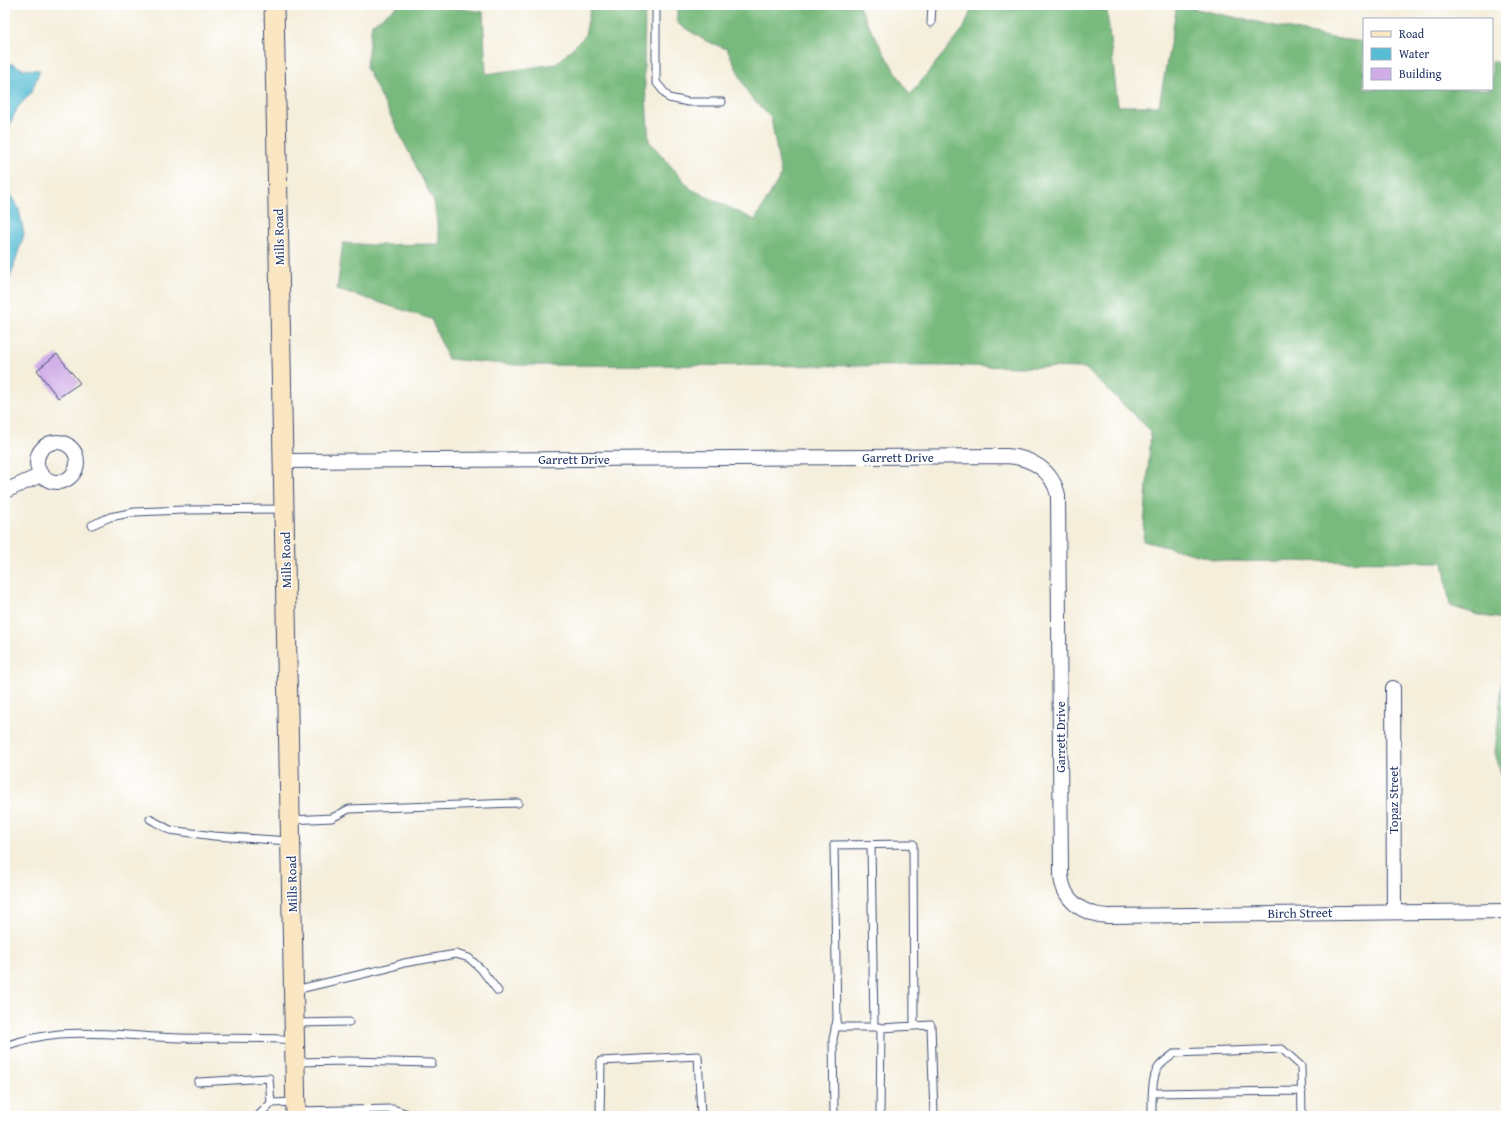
<svg xmlns="http://www.w3.org/2000/svg" width="1511" height="1121" viewBox="0 0 1511 1121" font-family="'Gentium Book Plus',serif">
	<style>
		.forest { fill: #78ba7d; stroke: #4a746e }
		.water { fill: #56bdd4; stroke: #387699 }
		.building { fill: #d0ade7 }
		.lines { fill: none; stroke-linecap: round; stroke-linejoin: round }
		.lane-casing { stroke: #3c4c71; stroke-width: 9 }
		.street-casing { stroke: #3c4c71; stroke-width: 16 }
		.secondary-casing { stroke: #3c4c71; stroke-width: 21 }
		.lane { stroke: #fff; stroke-width: 7 }
		.street { stroke: #fff; stroke-width: 14 }
		.secondary { stroke: #fbe6c4; stroke-width: 19 }
		.labels { text-anchor: middle; dominant-baseline: central; stroke-width: 3; stroke-linejoin: round; paint-order: stroke }
		.street-label { font-size: 13px; fill: #1b2f5e; stroke: #fff }
	</style>
	<rect width="100%" height="100%" fill="#fff"/>
	<filter id="ink" filterUnits="userSpaceOnUse"><feTurbulence type="fractalNoise" baseFrequency=".025" numOctaves="2"/><feDisplacementMap in="SourceGraphic" scale="8" xChannelSelector="R" yChannelSelector="G"/><feConvolveMatrix kernelMatrix="1 2 1 2 8 2 1 2 1" color-interpolation-filters="sRGB"/></filter>
	<filter id="wash" filterUnits="userSpaceOnUse"><feTurbulence type="fractalNoise" baseFrequency=".012" numOctaves="4" result="noise"/><feDisplacementMap in="SourceGraphic" scale="16" xChannelSelector="R" yChannelSelector="G"/><feGaussianBlur stdDeviation="0.9" result="paint"/><feColorMatrix in="noise" values="0 0 0 0 0 0 0 0 0 0 0 0 0 0 0 0 0 1.4 0 .05"/><feComposite in="paint" operator="in"/></filter>
	<g filter="url(#wash)">
		<rect width="100%" height="100%" fill="#f4eedb"/>
		<path class="forest" d="M399,5H433L483,12L486,74L556,64L585,36L591,5H645L644,71L649,141L691,189L755,220L781,175L771,118L749,95L727,49L706,41L677,23V5H858L885,55L910,95L964,28L973,5H1106L1118,106H1159L1177,5L1332,38L1364,42V89H1492V61L1506,65V789L1495,753L1503,672L1504,619L1482,616L1450,606L1443,562L1221,561L1143,541L1151,431L1085,368L968,366L516,365L448,359L431,319L337,289L343,243L373,245L440,244L434,202L366,67L372,24Z"/>
		<path class="water" d="M5,61L23,69L40,70L31,93L18,107L5,134Z
			M5,183L7,190L19,209L24,234L5,294Z"/>
		<g id="blocks">
			<path class="building" d="M57,354L80,383L58,398L37,370Z"/>
		</g>
	</g>
	<g filter="url(#ink)">
		<use href="#blocks" fill-opacity="0" stroke="#3c4c71" stroke-width="1"/>
		<g class="lines">
			<defs>
				<path id="lane" d="M656,5V82L669,98L688,102H722
					M931,23L932,5
					M92,525L110,517L135,512L184,510L283,509
					M150,819L170,830L214,836L289,841
					M291,820L332,818L349,809L518,803
					M871,845L874,1026
					M295,990L388,968L404,963L456,954L469,958L481,969L498,991
					M295,1023L349,1022
					M835,1027H879
					M5,1046C22,1040 40,1036 59,1034C99,1031 140,1037 181,1038C218,1039 256,1037 293,1040
					M296,1062L349,1061L432,1063
					M198,1082L269,1078L271,1103
					M1153,1093L1302,1091
					M297,1111L393,1109L414,1116
					M258,1116L271,1103L296,1102
					M600,1116L601,1061L698,1056L701,1116
					M834,1116L833,1039L837,1020L834,845L913,844L914,1026
					M880,1116L881,1028L931,1025L934,1116
					M1152,1116C1152,1104 1151,1078 1158,1068C1162,1062 1169,1058 1175,1053L1282,1049L1301,1066L1302,1116"/>
				<path id="street" d="M37 462a20 20 0 1 1 40 0a20 20 0 1 1-40 0Z
					M284,461L1006,456C1031,457 1052,470 1058,495L1061,874C1062,900 1083,915 1108,916L1506,911
					M5,491L41,475
					M1393,688L1394,911"/>
				<path id="secondary" d="M274,5L296,1116"/>
			</defs>
			<use href="#lane" class="lane-casing"/>
			<use href="#street" class="street-casing"/>
			<use href="#secondary" class="secondary-casing"/>
			<use href="#lane" class="lane"/>
			<use href="#street" class="street"/>
			<use href="#secondary" class="secondary"/>
		</g>
	</g>
	<g class="labels">
		<g class="street-label">
			<text transform="translate(279 237) rotate(-91)">Mills Road</text>
			<text x="898" y="457">Garrett Drive</text>
			<text x="574" y="459">Garrett Drive</text>
			<text transform="translate(286 560) rotate(-91)">Mills Road</text>
			<text transform="translate(1060 737) rotate(-90)">Garrett Drive</text>
			<text transform="translate(1393 800) rotate(-90)">Topaz Street</text>
			<text transform="translate(292 884) rotate(-91)">Mills Road</text>
			<text transform="translate(1300 913) rotate(-1)">Birch Street</text>
		</g>
	</g>
	<rect width="1511" height="1121" fill="none" stroke="#fff" stroke-width="20"/>
	<rect x="1363" y="18" width="130" height="72" fill="#ffffff" stroke="#a4acbf"/>
	<rect x="1371" y="31" width="20" height="6" fill="#fbe6c4" stroke="#a4acbf"/>
	<text x="1399" y="38" font-size="12" fill="#1b2f5e">Road</text>
	<rect x="1371" y="48" width="20" height="12" fill="#56bdd4" stroke="#a4acbf"/>
	<text x="1399" y="58" font-size="12" fill="#1b2f5e">Water</text>
	<rect x="1371" y="68" width="20" height="12" fill="#d0ade7" stroke="#a4acbf"/>
	<text x="1399" y="78" font-size="12" fill="#1b2f5e">Building</text>
</svg>
